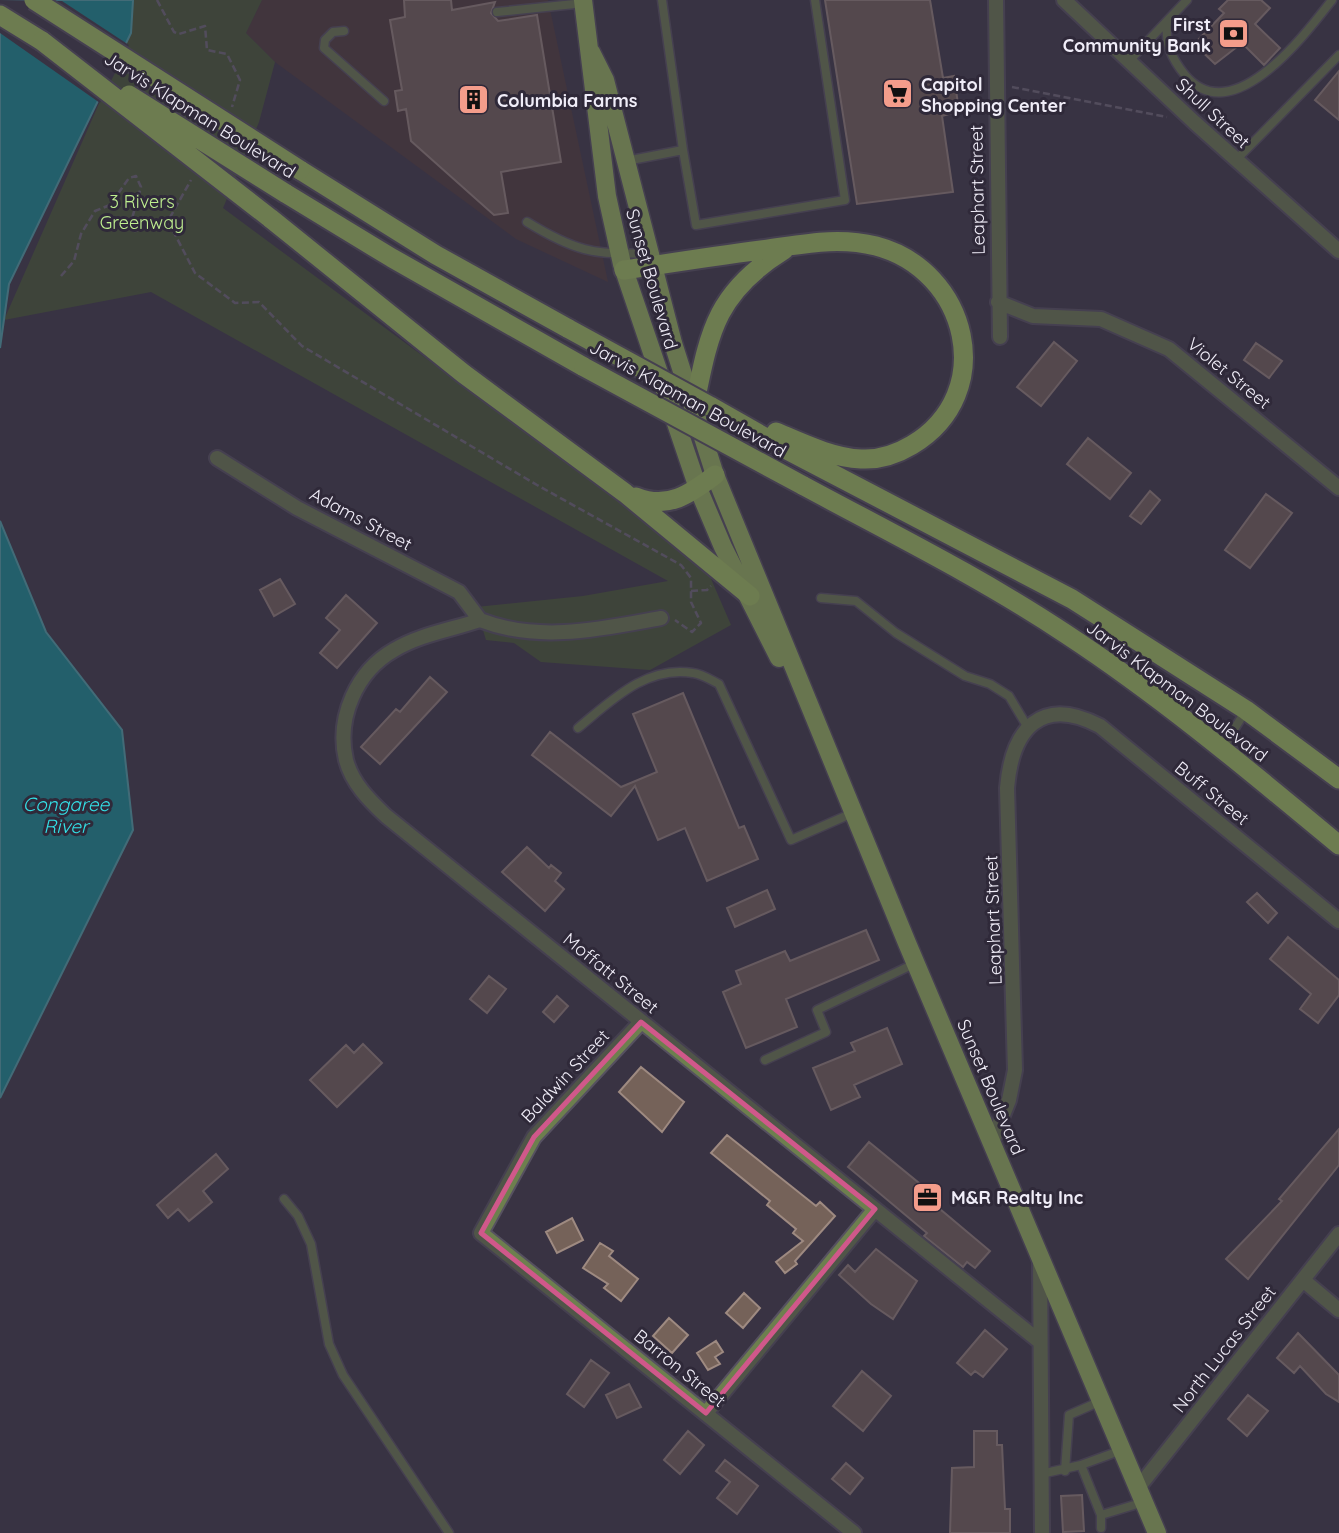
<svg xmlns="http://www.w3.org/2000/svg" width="1339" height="1533" viewBox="0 0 1339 1533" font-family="Quicksand,sans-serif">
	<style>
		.industrial { fill: #4d3836 }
		.green { fill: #455a30 }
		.water { fill: #09969b; stroke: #4eb0b7; stroke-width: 2 }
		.pier { fill: #393343 }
		.building { fill: #756259; stroke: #9e8a81; stroke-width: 2 }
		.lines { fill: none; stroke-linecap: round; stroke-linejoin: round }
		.service-casing { stroke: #565160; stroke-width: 11 }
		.minor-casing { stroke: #565160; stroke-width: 18 }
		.primary-casing { stroke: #565160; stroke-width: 21 }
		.trunk-casing { stroke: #565160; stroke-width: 23 }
		.path { stroke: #716c7b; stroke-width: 2.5; stroke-dasharray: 7 3.5; stroke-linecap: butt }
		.service { stroke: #6d7f4e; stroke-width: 8 }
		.minor { stroke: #6d7f4e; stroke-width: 14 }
		.primary { stroke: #a3c65d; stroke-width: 18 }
		.trunk { stroke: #aed45f; stroke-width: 19 }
		.trunk-bridge-casing { stroke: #565160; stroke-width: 23; stroke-linecap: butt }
		.trunk-bridge { stroke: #aed45f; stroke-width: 19 }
		.marked { fill: none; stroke: #d0588a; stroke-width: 5; stroke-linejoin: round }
		.labels { text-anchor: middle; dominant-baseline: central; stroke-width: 6; stroke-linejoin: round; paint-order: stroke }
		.poi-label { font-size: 18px; font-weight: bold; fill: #f0edf8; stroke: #2f2939; text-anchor: start }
		.street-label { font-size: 18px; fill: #f0edf8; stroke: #2f2939 }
		.park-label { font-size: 18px; fill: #beee8f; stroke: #2f2939 }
		.water-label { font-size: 19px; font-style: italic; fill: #33e2e8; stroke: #2f2939 }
	</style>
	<rect width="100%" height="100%" fill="#393343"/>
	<path class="industrial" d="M262,0H548L608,282L516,239L275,62L246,33Z"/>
	<path class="green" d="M133,0H262L246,33L275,62L259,122L223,208L705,565L731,625L650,670L541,662L514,643L486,640L476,607L583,596L668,581L151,292L4,320L130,33Z"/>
	<path class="water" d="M0,0H133L131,33L9,284L0,348Z
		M0,521L46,632L122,730L133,830L0,1098Z"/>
	<path class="pier" d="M0,0L62,1L129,45L100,103L0,33Z"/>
	<path class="building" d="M404,0H451L452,10L495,2L491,13L498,21L537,15L561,162L501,172L508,213L494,215L411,141L406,109L398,111L395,91L402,90L390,20L405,17Z
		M825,0H930L943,78L954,76L959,111L942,116L953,192L857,204Z
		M1228,0H1261L1270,8L1255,24L1280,48L1264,65L1242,43L1215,64L1194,44L1224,13L1219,9Z
		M1339,71V120L1315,100Z
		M1054,342L1077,361L1041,406L1017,387Z
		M1256,343L1282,361L1269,378L1244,360Z
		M1088,438L1131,473L1110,499L1067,464Z
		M1150,491L1160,500L1141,524L1130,516Z
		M1266,494L1292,513L1250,568L1225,550Z
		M280,579L295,604L274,616L260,590Z
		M346,595L377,623L337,668L320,653L340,630L326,618Z
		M430,677L447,692L380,764L361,747L396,709L400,712Z
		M683,693L739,828L744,826L758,859L707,881L685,828L658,840L635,786L611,816L532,755L550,732L621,787L657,772L633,714Z
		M527,847L549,868L551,865L561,873L555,881L564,889L545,911L502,872Z
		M767,890L775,909L735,927L727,908Z
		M1257,893L1277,913L1268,923L1247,902Z
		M866,930L879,960L786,999L797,1027L746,1048L723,992L741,984L736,971L785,951L790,961Z
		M1288,937L1339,980V995L1318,1023L1300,1009L1311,994L1270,959Z
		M489,976L506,989L487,1013L470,999Z
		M557,996L568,1006L554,1022L543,1012Z
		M887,1028L902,1064L854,1085L860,1097L831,1110L813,1068L855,1051L851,1043Z
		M363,1044L382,1063L337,1107L310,1080L346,1045L354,1053Z
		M641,1067L684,1102L662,1132L619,1092Z
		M1339,1129V1165L1248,1279L1226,1259L1282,1201L1279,1199Z
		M727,1135L816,1206L820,1202L835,1216L795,1261L797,1264L785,1273L776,1262L803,1241L793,1233L796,1229L767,1205L770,1201L711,1153Z
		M869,1142L919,1183L915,1188L990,1251L975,1268L967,1262L963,1267L924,1236L927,1233L848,1167Z
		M216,1154L228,1169L203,1191L212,1202L189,1221L178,1209L168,1218L157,1205Z
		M572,1218L583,1240L557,1253L546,1232Z
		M600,1243L613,1251L609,1256L638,1279L621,1301L604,1288L608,1284L583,1268Z
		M876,1249L917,1281L893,1319L871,1304L839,1275L848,1265L855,1272Z
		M744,1293L760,1308L743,1328L726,1313Z
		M669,1318L688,1335L672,1353L653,1336Z
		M985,1330L1007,1349L983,1377L975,1371L971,1375L957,1363Z
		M1298,1333L1339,1375V1402L1326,1394L1300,1366L1294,1373L1277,1358Z
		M716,1341L723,1352L715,1357L720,1364L708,1370L697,1353Z
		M591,1360L609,1373L584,1407L567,1394Z
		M862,1371L891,1396L863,1431L833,1406Z
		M629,1384L641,1407L617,1418L606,1395Z
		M1248,1395L1268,1411L1247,1436L1228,1419Z
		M688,1431L704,1445L680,1474L664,1460Z
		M974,1431H997V1445H1002L1005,1509H1010V1533H950L952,1468L974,1467Z
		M725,1460L758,1486L737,1514L717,1498L730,1482L716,1471Z
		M846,1463L863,1478L850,1494L832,1479Z
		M1082,1495L1084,1531L1063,1532L1061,1496Z"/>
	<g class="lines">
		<defs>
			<path id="service" d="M1187,0L1167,21C1165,43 1171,58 1185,75C1232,131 1304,36 1332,0
				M497,12L584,3
				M344,31L333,32L325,40L324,48L384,101
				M1129,61L1167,21
				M683,150L696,225L845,200L815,0
				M1236,160L1339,55
				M626,161L683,150L662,0
				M527,222C573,250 594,256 648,253
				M821,598L856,601L896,633L965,676L990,684L1009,696L1027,726
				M578,728C611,701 646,665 693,673C702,674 711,680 719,684L791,840L855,812
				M1222,749L1246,710
				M765,1060L826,1032L817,1010L916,963
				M284,1199L298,1216L311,1244L329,1344L343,1375L449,1533
				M1065,1471L1069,1415L1101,1401
				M1041,1474L1081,1465
				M1101,1515L1144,1502
				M1101,1528V1515L1081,1465L1122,1450"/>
			<path id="minor" d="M996,0L1000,337
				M1064,0L1194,122L1339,251
				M998,302L1033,316L1101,319L1169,349L1339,488
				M217,458L297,508L459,592L480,620
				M480,620C451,630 421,634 394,650C357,671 336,717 346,760C352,783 369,800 386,816L1039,1341
				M480,620C539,643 601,629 661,618
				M641,1022L534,1137L481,1233L854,1533
				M992,1142L1009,1100L1015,1070L1007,788C1012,729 1041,695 1100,726L1339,921
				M1040,1261L1042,1533
				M1303,1280L1339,1310
				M706,1413L875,1209
				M1138,1488L1339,1234"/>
			<path id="primary" d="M583,0L607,196L622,264L698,488L723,547L779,658
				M591,52L605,80L673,343L715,475L907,943L1157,1533"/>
			<path id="trunk" d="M0,15L42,41
				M300,170L436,255L569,329
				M285,193L392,258L584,367
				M270,218L464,374L625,493L750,596
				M624,270C670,263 715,256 761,250C800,245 836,236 876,246C968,270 999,393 912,445C897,454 879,460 861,459C833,458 802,443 776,432
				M710,406L789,451L1072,599L1246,710L1339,779
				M693,412C709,335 713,294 784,250
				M802,485C891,533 982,578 1066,634C1162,697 1251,772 1339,845
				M636,497C668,510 690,494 715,475"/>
		</defs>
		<use href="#service" class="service-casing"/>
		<use href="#minor" class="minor-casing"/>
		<use href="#primary" class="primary-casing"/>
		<use href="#trunk" class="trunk-casing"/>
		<path class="path" d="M157,0L174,32L179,34L205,26L207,50L227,54L240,80L232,107
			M1012,87L1167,117
			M168,221L195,273L235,303L259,302L302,346L537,485L681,565L691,578V602L701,623L692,632L675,620
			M61,276L74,261L81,234L95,211L110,205L129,178L136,176L141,187L129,229L135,231L168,221L191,180
			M691,591L707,590L711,586"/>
		<use href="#service" class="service"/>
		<use href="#minor" class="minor"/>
		<use href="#primary" class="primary"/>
		<use href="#trunk" class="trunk"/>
		<defs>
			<path id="trunk-bridge" d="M34,0L300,170
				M42,41L270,218
				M129,95L285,193
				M569,329L710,406
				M584,367L802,485"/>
		</defs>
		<use href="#trunk-bridge" class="trunk-bridge-casing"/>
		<use href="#trunk-bridge" class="trunk-bridge"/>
	</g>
	<path d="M0 0H1339V1533H0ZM641,1022L875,1209L706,1413L481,1233L534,1137Z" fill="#393343" fill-opacity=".55" fill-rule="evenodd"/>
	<path class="marked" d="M641,1022L875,1209L706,1413L481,1233L534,1137Z"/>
	<defs>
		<symbol id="bank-square" viewBox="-11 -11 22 22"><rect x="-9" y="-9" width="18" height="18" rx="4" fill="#f49d8b" stroke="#2f2939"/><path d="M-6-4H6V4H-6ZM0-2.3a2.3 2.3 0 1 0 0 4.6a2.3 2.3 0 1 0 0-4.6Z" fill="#111"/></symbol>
		<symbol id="supermarket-square" viewBox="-11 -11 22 22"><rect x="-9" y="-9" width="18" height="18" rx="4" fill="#f49d8b" stroke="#2f2939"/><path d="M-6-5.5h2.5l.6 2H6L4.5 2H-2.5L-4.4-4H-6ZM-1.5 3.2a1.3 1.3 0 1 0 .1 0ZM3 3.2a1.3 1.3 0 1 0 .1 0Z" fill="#111"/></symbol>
		<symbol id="building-square" viewBox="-11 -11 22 22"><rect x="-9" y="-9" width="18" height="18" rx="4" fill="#f49d8b" stroke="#2f2939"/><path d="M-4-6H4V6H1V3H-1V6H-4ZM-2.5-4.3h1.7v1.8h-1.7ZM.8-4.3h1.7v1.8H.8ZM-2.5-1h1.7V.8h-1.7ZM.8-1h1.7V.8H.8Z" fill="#111"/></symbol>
		<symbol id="office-square" viewBox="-11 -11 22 22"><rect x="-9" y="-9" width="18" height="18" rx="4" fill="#f49d8b" stroke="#2f2939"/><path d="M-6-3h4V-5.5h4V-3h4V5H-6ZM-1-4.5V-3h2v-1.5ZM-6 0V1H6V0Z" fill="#111"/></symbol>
	</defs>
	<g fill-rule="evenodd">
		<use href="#bank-square" x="1216" y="16" width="35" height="35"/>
		<use href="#supermarket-square" x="880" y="76" width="35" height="35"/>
		<use href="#building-square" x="456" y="82" width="35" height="35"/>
		<use href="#office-square" x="910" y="1180" width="35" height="35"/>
	</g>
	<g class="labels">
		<g class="poi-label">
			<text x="1211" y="24" text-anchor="end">First<tspan x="1211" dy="21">Community Bank</tspan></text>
			<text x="921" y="84">Capitol<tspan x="921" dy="21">Shopping Center</tspan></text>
			<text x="497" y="100">Columbia Farms</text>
			<text x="951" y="1197">M&amp;R Realty Inc</text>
		</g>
		<g class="street-label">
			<text transform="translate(1213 113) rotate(43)">Shull Street</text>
			<text transform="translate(200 115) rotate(32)">Jarvis Klapman Boulevard</text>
			<text transform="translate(977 190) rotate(-91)">Leaphart Street</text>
			<text transform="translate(652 279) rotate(74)">Sunset Boulevard</text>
			<text transform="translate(1229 373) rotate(39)">Violet Street</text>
			<text transform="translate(688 399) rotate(29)">Jarvis Klapman Boulevard</text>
			<text transform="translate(361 519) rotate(28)">Adams Street</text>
			<text transform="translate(1177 691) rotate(37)">Jarvis Klapman Boulevard</text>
			<text transform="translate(1212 793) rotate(39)">Buff Street</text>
			<text transform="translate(993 920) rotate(-92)">Leaphart Street</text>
			<text transform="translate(611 973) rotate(39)">Moffatt Street</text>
			<text transform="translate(565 1076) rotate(-47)">Baldwin Street</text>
			<text transform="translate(991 1087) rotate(67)">Sunset Boulevard</text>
			<text transform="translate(1224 1349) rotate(-52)">North Lucas Street</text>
			<text transform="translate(680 1368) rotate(39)">Barron Street</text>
		</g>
		<g class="park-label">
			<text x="142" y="201">3 Rivers<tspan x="142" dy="21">Greenway</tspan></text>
		</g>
		<g class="water-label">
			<text x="66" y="804">Congaree<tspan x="66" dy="22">River</tspan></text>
		</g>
	</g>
</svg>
